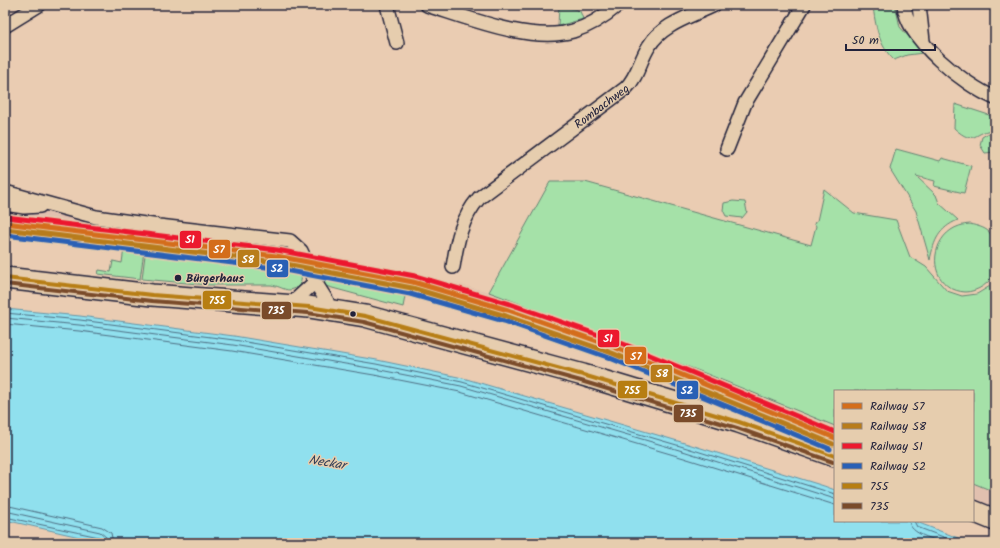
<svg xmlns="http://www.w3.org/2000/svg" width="1000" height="548" viewBox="0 0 1000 548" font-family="Kalam,sans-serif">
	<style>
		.built { fill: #e1c0af }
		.green { fill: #a5e1a8; stroke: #648272 }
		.water { fill: #90e0ee; stroke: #6494a6 }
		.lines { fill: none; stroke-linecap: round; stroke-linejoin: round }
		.shore { stroke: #4e6e83; stroke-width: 1 }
		.street-casing { stroke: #22223b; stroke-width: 16 }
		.primary-casing { stroke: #22223b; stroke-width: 24 }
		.street { stroke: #e6cdae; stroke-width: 13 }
		.primary { stroke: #e6cdae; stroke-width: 21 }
		.bus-1-casing { stroke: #e6cdae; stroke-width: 7 }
		.bus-2-casing { stroke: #e6cdae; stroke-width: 7 }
		.bus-1 { stroke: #b77e12; stroke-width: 4 }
		.bus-2 { stroke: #7a4b2a; stroke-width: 4 }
		.rail-1-casing { stroke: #e6cdae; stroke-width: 8 }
		.rail-2-casing { stroke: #e6cdae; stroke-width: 8 }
		.rail-3-casing { stroke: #e6cdae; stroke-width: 8 }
		.rail-4-casing { stroke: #e6cdae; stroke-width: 8 }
		.rail-1 { stroke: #d46d1a; stroke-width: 5 }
		.rail-2 { stroke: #b87c1b; stroke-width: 5 }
		.rail-3 { stroke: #ec192e; stroke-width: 5 }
		.rail-4 { stroke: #2960b5; stroke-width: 5 }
		.poi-dot { fill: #22223b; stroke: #e6cdae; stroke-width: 1.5 }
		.labels { text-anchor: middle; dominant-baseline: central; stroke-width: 3; stroke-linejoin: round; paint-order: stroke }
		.street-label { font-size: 12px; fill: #22223b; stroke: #e6cdae }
		.poi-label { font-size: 12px; font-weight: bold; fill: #22223b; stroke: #e6cdae; text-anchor: start }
		.water-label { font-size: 13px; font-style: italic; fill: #323e56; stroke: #e6cdae }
		.line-badge { stroke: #e6cdae; stroke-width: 1.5 }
		.badge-label { font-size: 11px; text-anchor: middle; font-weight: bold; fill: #fff }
	</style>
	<rect width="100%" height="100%" fill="#eaccb2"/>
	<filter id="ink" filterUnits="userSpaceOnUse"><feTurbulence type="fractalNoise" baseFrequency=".025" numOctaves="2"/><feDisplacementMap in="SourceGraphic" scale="8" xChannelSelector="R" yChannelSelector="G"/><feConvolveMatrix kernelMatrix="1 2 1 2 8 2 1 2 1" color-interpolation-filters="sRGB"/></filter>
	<g filter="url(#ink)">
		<path class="built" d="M5,207L36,210L106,223L258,242L400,270L489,292L639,348L835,426V443L623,353L528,319L444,294L337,272L332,274L275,262L5,230Z
			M973,483L995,492V507L973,498Z"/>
		<path class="green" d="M559,5H570L571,8L580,11L583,19L558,26Z
			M873,5H895L900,27L923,53L907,55L894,60C879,46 875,25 873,5Z
			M955,104L995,117V130C974,130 976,148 954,128Z
			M995,133V152L985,153L980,145L982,137L987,134Z
			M896,149L940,161L942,158L971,166L964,193L934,186L935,181L916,176L936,195L939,203L958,220C939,228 934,240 930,260L916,211L890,169Z
			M550,182H585L811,245L816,226L814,223L817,221L824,189L854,213L896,220L910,257L926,267L947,291L962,296L977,294L995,283V492L973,483V391H835V426L702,372L489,292Z
			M733,201L745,202L747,212L742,218L726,216L723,210L724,203Z
			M970,224C977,226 984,227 989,232C995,239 995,247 995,255C995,260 996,266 995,270C992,283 977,292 965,292C923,289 927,226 970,224Z
			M146,247L299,266C302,272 302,279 300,285C287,295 285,287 271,285H209L142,279Z
			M124,248L144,251L140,279L98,274L99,270L111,272L113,261L122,263Z
			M321,272L332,274L337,272L407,286L403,307L325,286Z"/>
		<path class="water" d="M5,309L80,316L234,336L377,360L463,378L688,444L824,486L835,490V521H914L971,543H106L5,520Z"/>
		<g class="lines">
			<path class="shore" d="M5,313L80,320L234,340L376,364L462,382L687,448L835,494
				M5,318L79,325L233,345L375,369L461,386L686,452L835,499
				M5,324L79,331L232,351L374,375L460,392L684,458L835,505
				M5,505L102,527L111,533L113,543
				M5,511L100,532L106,537L107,543
				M5,517L99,537L102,543
				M909,521C910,535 935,539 946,543
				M914,521L917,527L959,543"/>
			<defs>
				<g id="street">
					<path d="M387,5L397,43"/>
					<path d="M427,5C469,18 530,43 573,31C590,26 605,16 618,5"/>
					<path d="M904,5C907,40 964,85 995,98"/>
					<path d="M919,5L923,41"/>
					<path d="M5,26L39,5"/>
					<path d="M727,149L745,103L804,5"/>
					<path d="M5,192L96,217L159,226L290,241L301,251L315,282L327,301L326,310"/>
					<path d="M5,204L24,207L40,206"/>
					<path id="s1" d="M453,267C457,241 461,219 479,198L626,88C638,76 640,60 649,46C662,24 692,16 714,5"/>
					<path d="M289,306L315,282"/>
				</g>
				<path id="primary" d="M5,278L152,295L309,307L365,316L583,375L739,422L835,456
					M973,511L995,520"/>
			</defs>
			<use href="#street" class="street-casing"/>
			<use href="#primary" class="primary-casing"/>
			<use href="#street" class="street"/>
			<use href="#primary" class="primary"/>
			<defs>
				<path id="bus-1" d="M5,278L152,295L309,307L365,316L583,375L739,422L835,456"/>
				<path id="bus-2" d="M5,284L152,301L308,313L364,322L581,381L737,428L833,462"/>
			</defs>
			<use href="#bus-1" class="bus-1-casing"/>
			<use href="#bus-2" class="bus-2-casing"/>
			<use href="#bus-1" class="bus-1"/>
			<use href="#bus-2" class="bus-2"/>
			<defs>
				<path id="rail-1" d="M5,223L276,256L413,282L508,310L614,347L835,438"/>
				<path id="rail-2" d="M5,229L275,262L412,288L506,316L612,353L833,444"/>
				<path id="rail-3" d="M6,217L277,250L415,276L510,304L616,341L835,432"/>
				<path id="rail-4" d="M5,235L274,268L410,294L504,321L610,358L830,449"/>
			</defs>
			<use href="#rail-1" class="rail-1-casing"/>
			<use href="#rail-2" class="rail-2-casing"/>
			<use href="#rail-3" class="rail-3-casing"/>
			<use href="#rail-4" class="rail-4-casing"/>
			<use href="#rail-1" class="rail-1"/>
			<use href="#rail-2" class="rail-2"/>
			<use href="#rail-3" class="rail-3"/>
			<use href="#rail-4" class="rail-4"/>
		</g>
	</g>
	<g class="poi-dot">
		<circle cx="178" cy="278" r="4"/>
		<circle cx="353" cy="314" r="3.5"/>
	</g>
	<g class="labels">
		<g class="street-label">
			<text stroke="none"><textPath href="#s1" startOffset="228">Rombachweg</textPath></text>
		</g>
		<g class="poi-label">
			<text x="186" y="278">Bürgerhaus</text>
		</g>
		<g class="water-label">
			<text transform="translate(327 463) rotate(9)">Neckar</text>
		</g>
	</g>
	<g class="line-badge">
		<rect x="179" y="230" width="23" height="19" rx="4" fill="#ec192e"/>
		<rect x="208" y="239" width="23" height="20" rx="4" fill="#d46d1a"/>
		<rect x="237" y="249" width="23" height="19" rx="4" fill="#b87c1b"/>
		<rect x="266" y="259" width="23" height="19" rx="4" fill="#2960b5"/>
		<rect x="202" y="290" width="30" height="20" rx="4" fill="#b77e12"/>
		<rect x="261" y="301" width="31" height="19" rx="4" fill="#7a4b2a"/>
		<rect x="597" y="329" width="23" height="19" rx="4" fill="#ec192e"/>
		<rect x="624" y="346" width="23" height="19" rx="4" fill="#d46d1a"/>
		<rect x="650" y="364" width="23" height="19" rx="4" fill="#b87c1b"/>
		<rect x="617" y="380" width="31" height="19" rx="4" fill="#b77e12"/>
		<rect x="676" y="380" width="23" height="20" rx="4" fill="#2960b5"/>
		<rect x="673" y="404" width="31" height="19" rx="4" fill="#7a4b2a"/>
	</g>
	<g class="badge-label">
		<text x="190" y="243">S1</text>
		<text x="219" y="253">S7</text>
		<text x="248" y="263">S8</text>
		<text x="277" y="272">S2</text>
		<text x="217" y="304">755</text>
		<text x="276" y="314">735</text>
		<text x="608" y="342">S1</text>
		<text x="636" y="360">S7</text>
		<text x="662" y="377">S8</text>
		<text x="632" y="394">755</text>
		<text x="687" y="394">S2</text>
		<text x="688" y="417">735</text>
	</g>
	<rect width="1000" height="548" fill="none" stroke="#e6cdae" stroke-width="20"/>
	<rect x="10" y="10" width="980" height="528" fill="none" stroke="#22223b" stroke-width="1.5" filter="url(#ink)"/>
	<rect x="834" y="390" width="140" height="132" fill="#e6cdae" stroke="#988980"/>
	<rect x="842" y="403" width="20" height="6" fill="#d46d1a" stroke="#988980"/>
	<text x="870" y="410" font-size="12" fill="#22223b">Railway S7</text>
	<rect x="842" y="423" width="20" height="6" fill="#b87c1b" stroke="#988980"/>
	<text x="870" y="430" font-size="12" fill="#22223b">Railway S8</text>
	<rect x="842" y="443" width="20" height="6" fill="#ec192e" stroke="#988980"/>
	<text x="870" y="450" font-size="12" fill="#22223b">Railway S1</text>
	<rect x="842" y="463" width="20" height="6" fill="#2960b5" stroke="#988980"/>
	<text x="870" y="470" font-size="12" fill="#22223b">Railway S2</text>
	<rect x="842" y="483" width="20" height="6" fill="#b77e12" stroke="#988980"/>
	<text x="870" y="490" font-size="12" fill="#22223b">755</text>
	<rect x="842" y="503" width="20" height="6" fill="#7a4b2a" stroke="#988980"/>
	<text x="870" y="510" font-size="12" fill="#22223b">735</text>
	<path d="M846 44v6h89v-6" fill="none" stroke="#22223b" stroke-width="2"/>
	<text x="852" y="44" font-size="12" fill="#22223b" stroke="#e6cdae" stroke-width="3" paint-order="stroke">50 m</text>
</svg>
